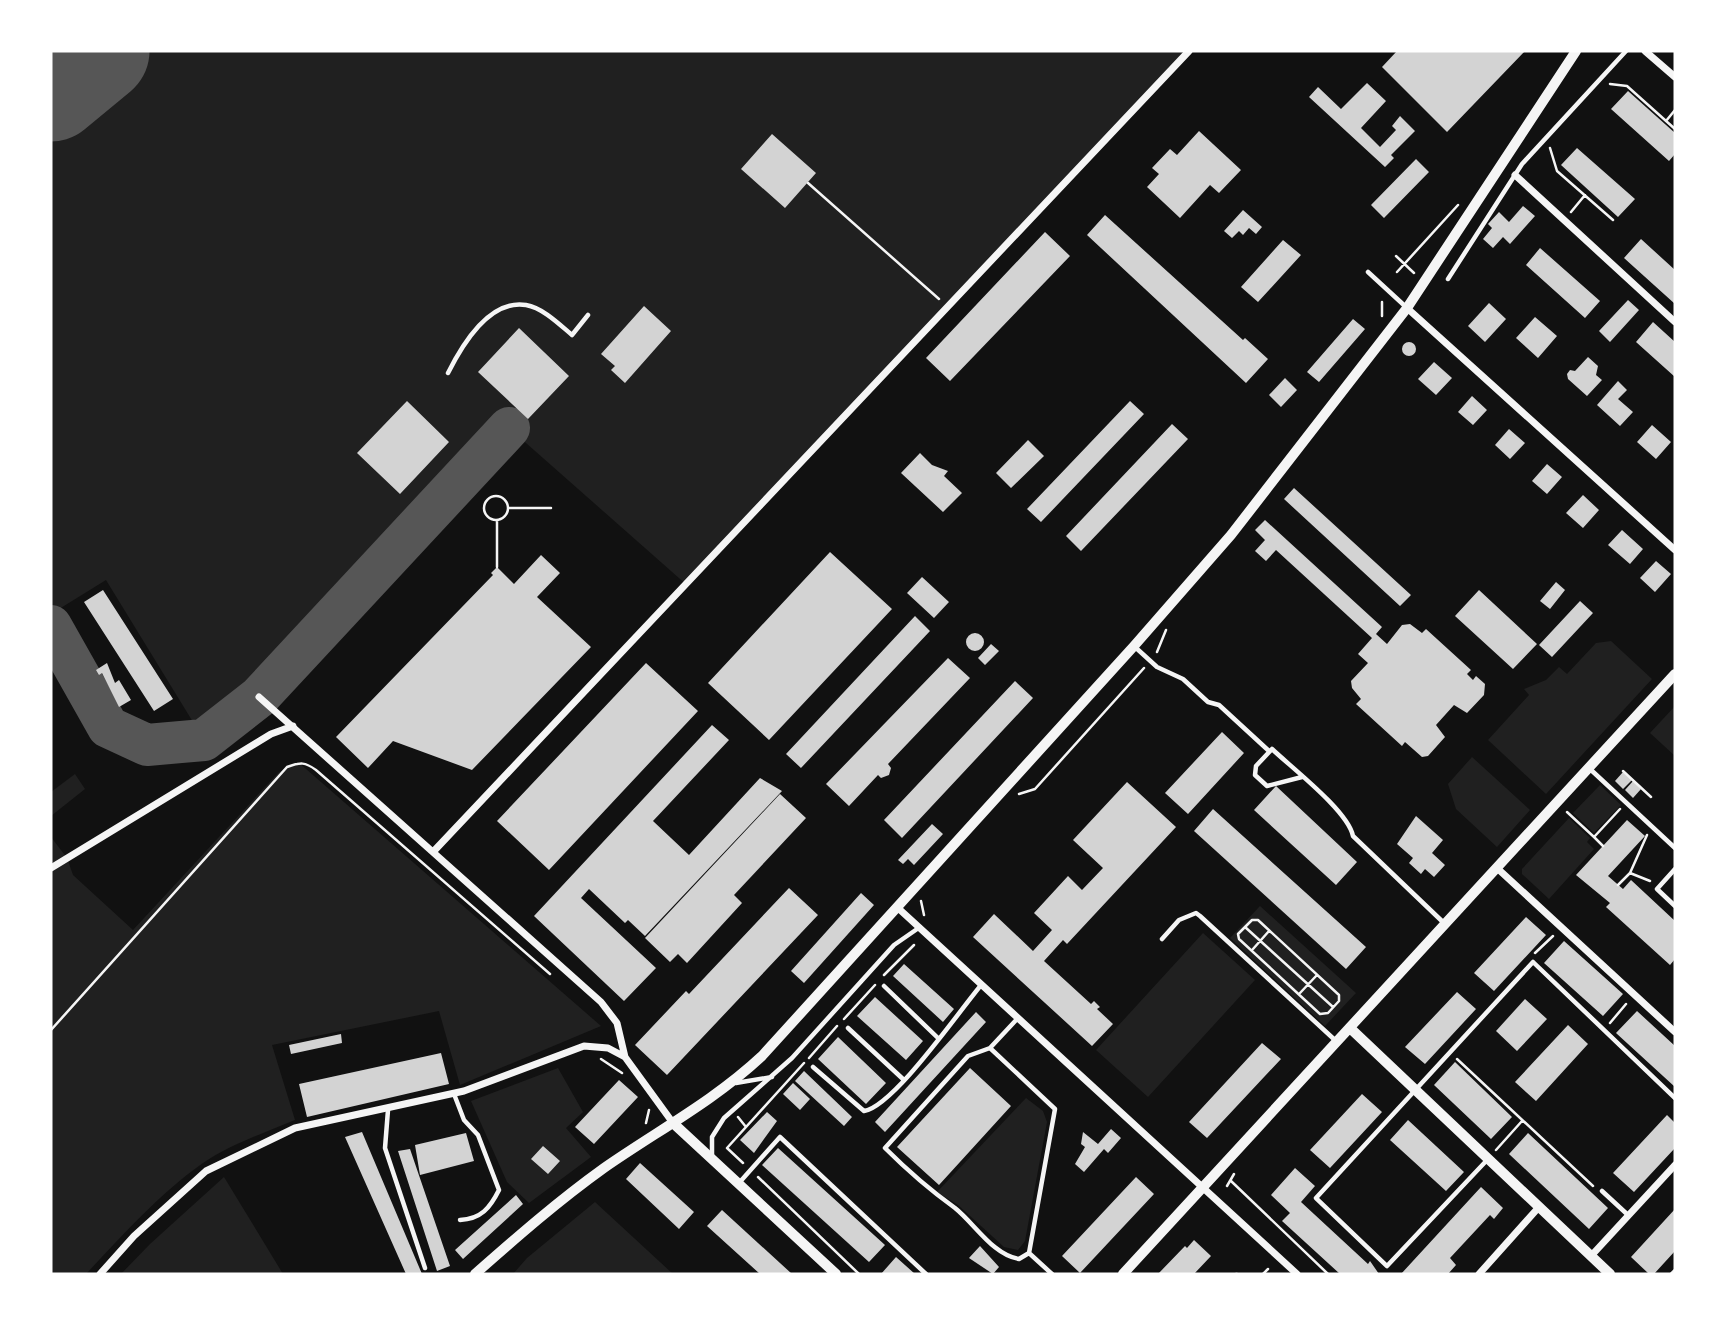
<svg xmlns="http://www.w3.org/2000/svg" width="1726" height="1325" viewBox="0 0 1726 1325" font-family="'Space Grotesk',sans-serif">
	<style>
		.green { fill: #202020 }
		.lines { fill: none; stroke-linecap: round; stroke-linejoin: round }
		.taxiway { stroke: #565656; stroke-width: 42 }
		.runway { stroke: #565656; stroke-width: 105 }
		.building { fill: #d3d3d3 }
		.path { stroke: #f5f5f5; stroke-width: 2.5 }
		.service { stroke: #f5f5f5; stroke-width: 4.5 }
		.minor { stroke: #f5f5f5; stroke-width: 7 }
		.tertiary { stroke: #f5f5f5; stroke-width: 10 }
	</style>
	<rect width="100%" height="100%" fill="#111"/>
	<path class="green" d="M51,51H1189L688,586L509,428L259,697L204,740L106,580L51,614Z
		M1611,641L1652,679L1546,794L1488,740L1529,695L1524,689L1546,680L1559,667L1567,674L1596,643Z
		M1675,706V756L1650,733Z
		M1472,757L1530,810L1497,847L1456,809L1448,784Z
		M298,762L601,1026L460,1085L439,1011L272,1045L295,1120C264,1133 231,1144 203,1163C160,1193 122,1236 86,1274H51V837L67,858L73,875L133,930L279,772Z
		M75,774L85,789L51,816V792Z
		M1600,785L1621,805L1594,833L1573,813Z
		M1569,818L1590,838L1587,842L1594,849L1549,899L1522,874V869Z
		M1260,906L1356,993L1325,1026L1230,938Z
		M1203,933L1255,980L1148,1097L1096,1050Z
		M558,1068L583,1112L566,1128L591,1157L529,1203L507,1182L471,1101Z
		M1026,1098L1043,1111L1047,1122L1025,1241L1018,1250L1004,1247L958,1205L937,1192Z
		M224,1177L283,1274H121L150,1244Z
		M595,1202L673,1274H513L527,1258Z"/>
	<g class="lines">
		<path class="taxiway" d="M51,626L108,727L147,745L204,740L259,697L509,428"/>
		<path class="runway" d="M51,89L97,51"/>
	</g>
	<path class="building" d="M1397,51H1525L1447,132L1382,67Z
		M1367,83L1386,101L1361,128L1380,147L1396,130L1392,126L1400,116L1415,131L1391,155L1394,158L1385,167L1309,97L1318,87L1341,109Z
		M1628,91L1675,133V154L1669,161L1611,109Z
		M1199,131L1241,170L1219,193L1210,185L1180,218L1147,187L1159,174L1152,168L1170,149L1177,155Z
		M772,134L816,173L785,208L741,169Z
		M1577,148L1635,199L1618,217L1561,165Z
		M1416,159L1429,172L1384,218L1371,205Z
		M1523,206L1535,216L1510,244L1503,237L1493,248L1483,239L1492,228L1488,224L1499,212L1509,222Z
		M1243,210L1262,227L1256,234L1249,228L1243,235L1239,231L1232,238L1224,231Z
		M1105,215L1243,340L1245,338L1268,359L1246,383L1087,235Z
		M1045,232L1070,256L950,381L926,358Z
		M1641,239L1675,270V304L1624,258Z
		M1283,240L1301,255L1258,302L1241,287Z
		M1540,248L1600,301L1585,318L1526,265Z
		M1628,300L1639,310L1610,342L1599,331Z
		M1489,303L1506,319L1485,342L1468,326Z
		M644,306L671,331L625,383L611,370L615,366L601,354Z
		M1535,317L1557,336L1538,358L1516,338Z
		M1353,319L1365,329L1319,382L1307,372Z
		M1653,322L1675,342V377L1636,342Z
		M519,328L569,376L528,419L478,372Z
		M1402 349a7 7 0 1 1 14 0a7 7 0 1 1-14 0Z
		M1588,357L1598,366L1596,375L1602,380L1587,396L1568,379L1567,374L1570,370L1575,371Z
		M1434,362L1452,378L1436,395L1418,379Z
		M1285,378L1297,390L1281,407L1269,395Z
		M1618,381L1627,390L1618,399L1633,412L1620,426L1597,405Z
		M1472,396L1487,410L1473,425L1458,412Z
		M407,401L449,442L400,494L357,453Z
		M1130,401L1144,414L1041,522L1027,509Z
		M1172,424L1188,439L1081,551L1066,536Z
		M1652,425L1671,442L1656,459L1637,442Z
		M1509,429L1525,443L1510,459L1495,445Z
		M1028,440L1044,456L1011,488L996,473Z
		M920,453L932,465L948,471L944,476L962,493L943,512L901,473Z
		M1547,464L1562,477L1547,494L1532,481Z
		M1294,488L1411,595L1400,606L1284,499Z
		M1583,495L1599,510L1583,528L1566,513Z
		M1265,520L1382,627L1376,634L1387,644L1402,625L1410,624L1422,633L1426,629L1471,670L1467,674L1473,680L1476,676L1485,684L1484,695L1467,713L1454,705L1436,725L1445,737L1428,756L1422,757L1405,742L1402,746L1356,704L1361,699L1352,688L1351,681L1368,663L1358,654L1372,638L1276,550L1266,561L1255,551L1265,540L1255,530Z
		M1622,530L1643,549L1630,564L1608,545Z
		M830,552L892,609L769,740L708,683Z
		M541,555L560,573L537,597L591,647L472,770L393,741L368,768L336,737L493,575L491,573L497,567L514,584Z
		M1656,561L1671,574L1655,592L1640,578Z
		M922,577L949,602L934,618L907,593Z
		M1556,582L1565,590L1550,609L1540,601Z
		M103,590L173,699L154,711L84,602Z
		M1479,590L1537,644L1513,669L1455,616Z
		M1580,601L1593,613L1552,657L1539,645Z
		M915,616L930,631L801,768L786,754Z
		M966 642a9 9 0 1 1 18 0a9 9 0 1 1-18 0Z
		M991,644L999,651L985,665L978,658Z
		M948,658L970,678L888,764L891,768L889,775L881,778L878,775L849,806L826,784Z
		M107,663L115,683L119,680L131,700L119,707L102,673L99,675L96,670Z
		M646,663L698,711L549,870L497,821Z
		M1015,681L1033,698L902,838L884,820Z
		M712,725L729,740L653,821L689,855L760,778L782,791L645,936L628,920L625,923L589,889L581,898L656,968L624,1001L534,916Z
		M1222,732L1244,753L1188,814L1165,793Z
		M1623,772L1632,780L1623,789L1615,781Z
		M1633,781L1641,789L1633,798L1625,790Z
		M1127,782L1176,827L1067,944L1063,940L1044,961L1091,1004L1094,1001L1100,1007L1097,1009L1113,1024L1092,1046L973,937L994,914L1033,951L1052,930L1034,913L1068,876L1082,890L1103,868L1073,840Z
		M1276,786L1357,862L1336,885L1254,810Z
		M780,794L806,818L734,895L742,903L687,963L678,954L670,962L645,938Z
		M1213,809L1366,947L1346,969L1194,831Z
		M1416,816L1443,840L1432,853L1445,865L1434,877L1425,869L1421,874L1409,863L1413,858L1397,844Z
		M1627,820L1645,836L1608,876L1623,889L1631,880L1675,921V959L1670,965L1606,907L1610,903L1576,875Z
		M932,824L943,834L914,865L908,859L903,864L898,860Z
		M789,888L818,915L667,1075L635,1045L686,991L689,994Z
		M861,893L874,905L804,983L791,971Z
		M1526,917L1546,935L1494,991L1474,973Z
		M1564,941L1623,994L1603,1016L1544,963Z
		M904,964L954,1009L943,1022L893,976Z
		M1457,992L1476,1009L1425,1064L1405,1047Z
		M875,997L923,1041L906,1060L857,1016Z
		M1525,999L1547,1019L1517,1051L1496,1031Z
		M1637,1011L1675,1046V1087L1616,1033Z
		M976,1012L986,1022L885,1132L875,1122Z
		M1568,1025L1588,1044L1536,1101L1515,1082Z
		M341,1034L342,1043L291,1054L289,1045Z
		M838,1037L886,1083L866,1104L818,1059Z
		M1262,1043L1281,1059L1207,1138L1189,1122Z
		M441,1053L449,1084L307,1117L299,1084Z
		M1455,1062L1512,1117L1491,1139L1434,1085Z
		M970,1068L1011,1106L939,1185L897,1147Z
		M804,1071L852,1117L844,1126L795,1081Z
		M619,1080L638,1097L594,1144L575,1127Z
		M793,1083L810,1099L800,1110L783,1094Z
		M1362,1094L1382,1112L1330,1168L1310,1150Z
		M767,1112L777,1121L754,1153L740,1140Z
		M1667,1115L1675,1123V1148L1634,1192L1613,1173Z
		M1408,1120L1464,1172L1446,1191L1390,1140Z
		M1111,1129L1121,1138L1108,1153L1104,1149L1084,1172L1075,1164L1085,1147L1081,1144L1083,1132L1098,1144Z
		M362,1132L422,1274H406L345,1137Z
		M466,1133L474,1161L420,1175L415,1145Z
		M1528,1133L1608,1208L1589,1229L1509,1154Z
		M543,1146L560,1161L548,1174L531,1159Z
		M778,1148L885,1245L869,1262L762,1165Z
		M410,1149L450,1266L437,1271L398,1151Z
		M640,1163L694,1212L679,1229L626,1179Z
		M1295,1168L1315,1186L1301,1202L1368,1264L1370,1261L1379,1274H1340L1282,1221L1290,1213L1271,1195Z
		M1136,1177L1154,1194L1080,1273L1062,1256Z
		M1481,1187L1503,1208L1494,1219L1490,1215L1450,1258L1456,1265L1448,1274H1401Z
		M516,1195L523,1204L463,1259L455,1250Z
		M1675,1209V1251L1654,1274H1649L1631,1257Z
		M722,1210L792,1274H760L707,1226Z
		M1194,1240L1211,1256L1194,1274H1158L1185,1246L1187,1248Z
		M980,1246L999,1267L993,1274L969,1258Z
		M896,1257L915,1274H881Z"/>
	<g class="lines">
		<path class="path" d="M1610,84L1627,86L1675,129
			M1666,121L1675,110
			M1550,148L1557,171L1613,220
			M808,183L939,299
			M1571,212L1585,195
			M1396,256L1414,273
			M1397,272L1458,205
			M1382,302V316
			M484 508a12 12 0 1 1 24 0a12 12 0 1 1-24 0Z
			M508,508H551
			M497,521V567
			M1157,652L1166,630
			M1623,771L1651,797
			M1019,794L1035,789L1144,668
			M1567,812L1594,837L1620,809
			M1594,837L1603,846
			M1630,873L1647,835
			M1618,885L1630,873L1650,881
			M921,901L924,915
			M1252,920H1258L1339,995V1001L1328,1013L1320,1014L1239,939L1238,934Z
			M1245,927L1333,1007
			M1253,949L1269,931
			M1535,953L1553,936
			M884,975L914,945
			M1300,993L1317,975
			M844,1019L875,985
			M1610,1023L1626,1004
			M51,1030L287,767C301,762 305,762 316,770L550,974
			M809,1058L837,1026
			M601,1059L622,1073
			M1457,1059L1593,1186
			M738,1117L746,1127
			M646,1123L649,1110
			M1496,1150L1522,1121
			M743,1163L727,1148L804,1063
			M758,1177L859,1274
			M1231,1181L1328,1274
			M1227,1186L1234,1174
			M1236,1274H1237
			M1263,1274L1268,1269"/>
		<path class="service" d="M1368,272L1406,307
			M1448,279L1522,164L1626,51
			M448,373C462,345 489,299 526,305C543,308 559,324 572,335L588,315
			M1135,647L1157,667L1183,679L1208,702L1219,705L1269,751
			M1590,769L1675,848
			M1302,777L1267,786L1255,775L1256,766L1272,749C1292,768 1348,811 1353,836L1445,924
			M1675,869L1657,889L1675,906
			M1162,939L1179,920L1196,913L1200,916L1336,1041
			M884,986L939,1039
			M1018,1018L990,1048L968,1056L885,1148C907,1170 930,1190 955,1208C975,1224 993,1255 1019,1259L1029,1253
			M848,1028L904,1080
			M990,1048L1055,1109L1029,1253L1052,1274
			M813,1067L864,1111C894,1106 959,1011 982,984
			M736,1083L772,1077
			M454,1094L464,1120L478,1135L499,1190C490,1208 481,1219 460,1220
			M388,1110L385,1148L425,1268
			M712,1155V1137L724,1118L792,1058L894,945L920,927
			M1488,1159L1387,1266L1316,1198L1533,962L1675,1098
			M739,1183L780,1137L926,1274
			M1602,1191L1628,1215
			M1672,1274L1675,1271"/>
		<path class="minor" d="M1645,51L1675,77
			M1515,175L1675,322
			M1407,308L1675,550
			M259,697L601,1002L617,1023L625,1057
			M433,852L1189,51
			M51,868L271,734L293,726
			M1497,868L1675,1032
			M898,908L1297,1274
			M1591,1256L1675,1165
			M100,1274L134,1236L206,1171L295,1128L464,1091L584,1046L608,1048L625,1057L673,1123
			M1479,1274L1539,1207"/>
		<path class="tertiary" d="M1350,1028L1610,1274
			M673,1123L836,1274
			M475,1274C517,1237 558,1201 604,1168C657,1131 714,1101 762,1056L1134,646L1231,535L1407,308L1576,51
			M1123,1274L1675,674"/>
	</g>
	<rect width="1726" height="1325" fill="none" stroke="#ffffff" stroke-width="105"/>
</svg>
